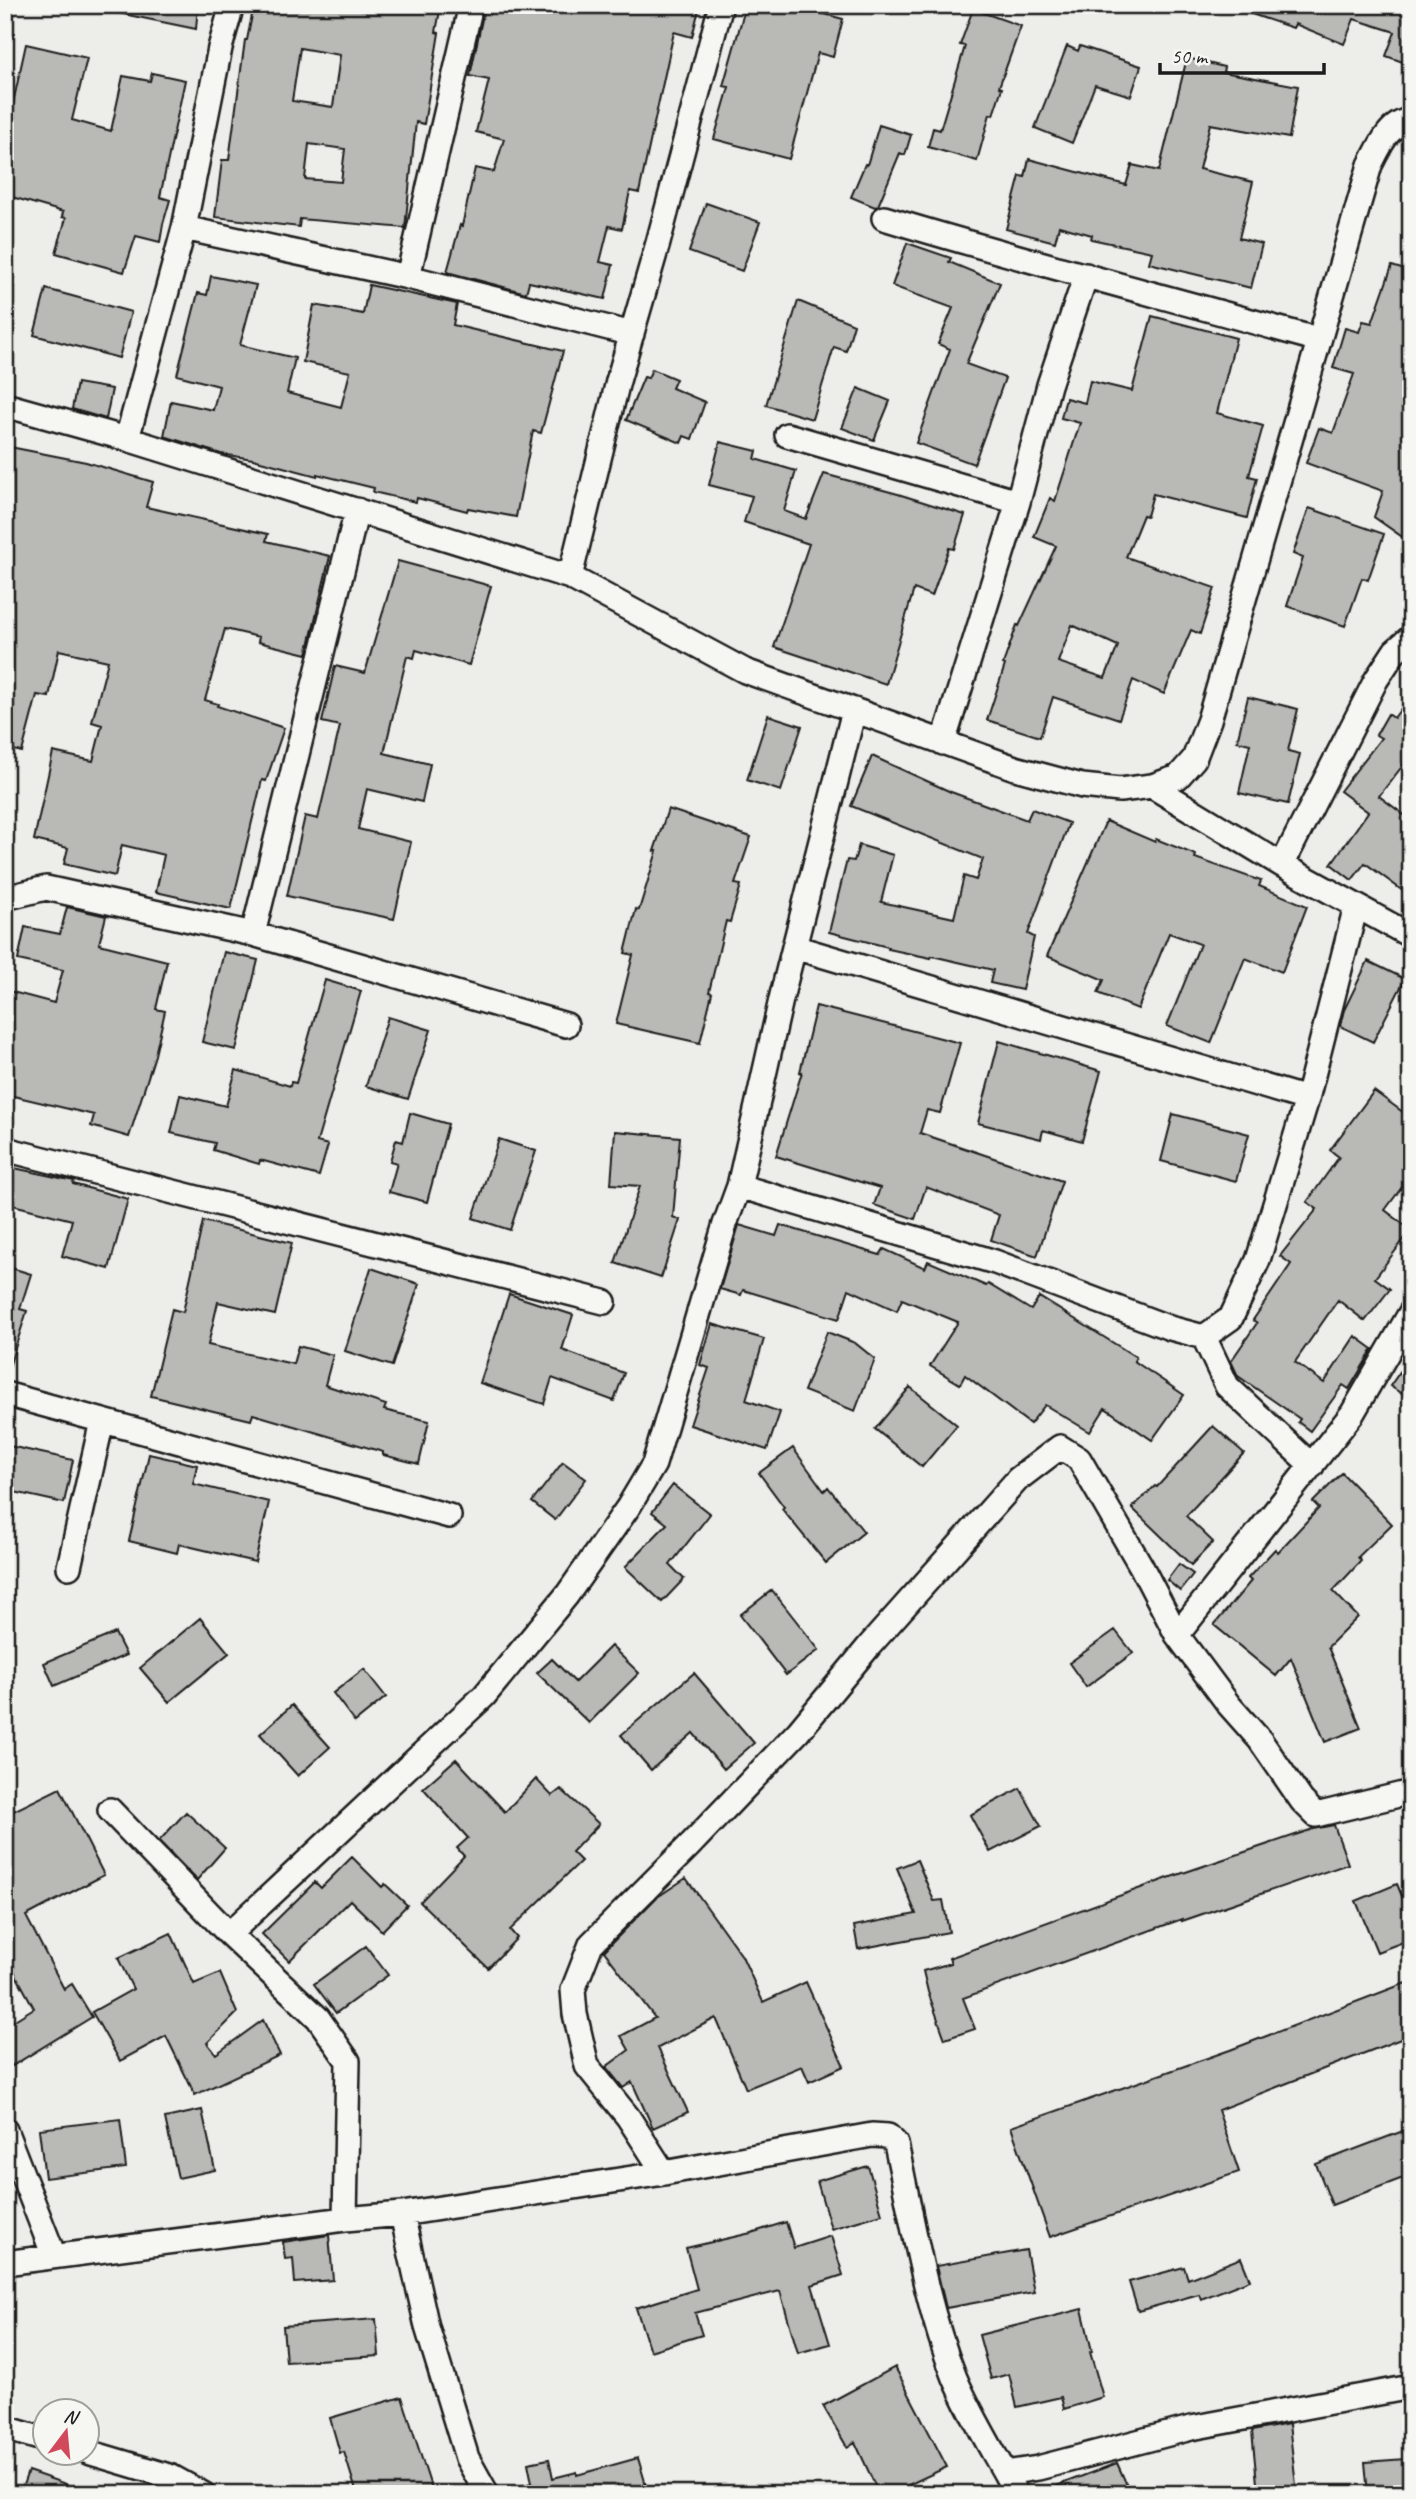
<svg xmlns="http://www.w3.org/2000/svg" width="1416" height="2499" viewBox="0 0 1416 2499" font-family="Caveat,sans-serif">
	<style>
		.building { fill: #b9b9b6; stroke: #1c1c1c; stroke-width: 2; fill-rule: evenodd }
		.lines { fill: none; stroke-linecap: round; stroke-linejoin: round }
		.street-casing { stroke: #1c1c1c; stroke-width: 28 }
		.street { stroke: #f6f6f2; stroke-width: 23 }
	</style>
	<rect width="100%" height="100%" fill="#edede9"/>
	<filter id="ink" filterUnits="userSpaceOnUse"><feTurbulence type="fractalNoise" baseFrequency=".0143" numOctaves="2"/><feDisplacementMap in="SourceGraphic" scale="14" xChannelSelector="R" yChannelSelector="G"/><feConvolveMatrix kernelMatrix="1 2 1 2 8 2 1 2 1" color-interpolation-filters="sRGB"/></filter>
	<g filter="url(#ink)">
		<path class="building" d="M118,5H198L196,29L118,13Z
			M254,5H335L364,10L365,5H441L436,32L439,33L424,124L416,122L405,228L300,219L299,227L215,217L222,160H229L245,40H247ZM300,48L340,55L333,107L292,101ZM309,144L345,149L341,182L305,179Z
			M485,5H700L692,37L674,32L639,193L630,191L622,229L609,226L600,262L613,265L605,299L529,282L526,293L447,272L460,225L462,226L475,168L494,172L504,139L476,132L489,80L470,76Z
			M746,5H791L843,19L833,57L818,53L789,159L714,139L729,87L723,86Z
			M1235,5H1411V65L1386,56L1395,32L1354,19L1344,44L1295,24L1293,28L1234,8Z
			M973,9L1021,26L999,87L1002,88L993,115L990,114L977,161L928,147L933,128L940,130L965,46L960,45Z
			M26,44L87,58L72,120L111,131L123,76L150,81L152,73L185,80L160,197L170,200L163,224L160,242L136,236L124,272L56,253L66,218L62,217L63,212L5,195V124L13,103Z
			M1067,46L1078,51L1080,46L1141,66L1131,96L1095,85L1072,143L1035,128Z
			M1187,58L1224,67L1223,72L1298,86L1289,138L1210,124L1199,169L1253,182L1239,238L1262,244L1251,288L1149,263L1152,252L1091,239L1092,235L1059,226L1055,242L1006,229L1020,176L1025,177L1029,159L1126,185L1132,165L1159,171Z
			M879,125L911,135L905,155L900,153L878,206L875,207L851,197L865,164L867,165Z
			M706,203L760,222L742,271L689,252Z
			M907,243L951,258L949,262L1000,283L966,364L1005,378L974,464L916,443L950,349L938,344L953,308L892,286Z
			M1392,266L1411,272V543L1374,517L1383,491L1306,463L1319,428L1333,433L1354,374L1333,368L1345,328L1359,332L1363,321L1372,323Z
			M211,276L256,285L240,345L295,358L287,393L341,407L350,372L303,362L314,305L363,314L369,285L457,304L453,325L563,351L541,433L533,431L516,517L468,508L467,511L417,498L416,502L373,492L374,488L317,474V476L253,459L221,454L164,436L171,401L213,410L219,386L177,375L198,293L207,295Z
			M46,289L131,312L119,358L34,335Z
			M798,301L854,324L846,351L834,347L812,419L766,405Z
			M1152,316L1236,338L1217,413L1263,426L1249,476L1257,478L1247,518L1153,494L1147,516L1143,515L1126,557L1215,588L1200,634L1191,630L1164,694L1133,680L1119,719L1053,697L1040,737L987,720L1005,665L1003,664L1017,625L1019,626L1056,546L1034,537L1050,498L1055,501L1080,423L1061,418L1066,398L1085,403L1090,381L1132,391ZM1072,625L1118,646L1105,678L1058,662Z
			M652,369L676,379L672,388L705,402L692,439L684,436L681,443L626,420L644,377L648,378Z
			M77,383L112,389L106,419L72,409Z
			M858,388L890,401L874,440L842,428Z
			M720,442L757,451L755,459L796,471L784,511L806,519L824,474L898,494L965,515L954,549L949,548L932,596L914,589L886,684L774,647L809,544L744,522L752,496L709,485Z
			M5,446L86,462L153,482L146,507L268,534L266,541L330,556L307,654L258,642L259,637L225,629L205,700L218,704L217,706L284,728L266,781L262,780L231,909L156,892L164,855L122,845L115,876L64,864L68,848L34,840L53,752L93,761L102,725L92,722L108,661L59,650L49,697L37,695L22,752L5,748Z
			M1309,508L1384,534L1368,580L1362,578L1345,626L1287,606L1303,558L1293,554Z
			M398,561L491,586L469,665L416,650L414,658L407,656L384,753L430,764L422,802L367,789L358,829L411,842L394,919L287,896L305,816L318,819L340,726L322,722L335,666L365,673Z
			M1411,695V755L1379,796L1411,820V897L1365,863L1352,880L1331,864L1368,812L1340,791L1381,738L1376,735L1388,714L1394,718Z
			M1248,697L1298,709L1288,751L1300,754L1288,804L1239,793L1250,744L1237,741Z
			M768,715L802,726L781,791L747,780Z
			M872,756L951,792L1027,820L1032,809L1069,823L1028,934L1034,937L1022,990L990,983L993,970L932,956L931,958L888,949V947L829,932L847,860L854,861L859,845L893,855L881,902L954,918L964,876L976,880L983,859L851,806Z
			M668,809L751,837L735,884L741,885L730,922L726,921L709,992L712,993L700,1043L616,1024L633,955L625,953L636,909L639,910L657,851H654Z
			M1106,821L1155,842L1156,839L1196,855L1195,858L1261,881L1259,886L1307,906L1282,972L1245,958L1211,1043L1167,1026L1200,944L1169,933L1138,1009L1098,993L1104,980L1047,956Z
			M67,907L106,916L99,944L167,961L156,1009L165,1011L155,1055L129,1137L91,1126L94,1115L5,1094V990L54,1003L63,970L18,960L25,927L60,934Z
			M224,952L258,960L236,1050L202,1042Z
			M1368,961L1405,979L1373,1042L1340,1026L1344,1010Z
			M325,980L361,991L317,1142L328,1145L319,1176L260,1160L259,1164L213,1150L215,1143L171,1133L180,1095L226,1106L236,1070L290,1086L291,1082L296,1083Z
			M816,1006L960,1043L940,1113L927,1110L920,1133L1062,1181L1037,1256L991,1240L999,1215L926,1187L915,1219L874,1205L880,1188L776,1156L802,1072H800Z
			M388,1017L431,1030L408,1099L366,1086Z
			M999,1041L1101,1071L1082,1141L1043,1130L1041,1139L978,1123Z
			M1374,1091L1411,1118V1175L1385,1210L1411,1230L1375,1278L1390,1289L1365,1321L1338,1300L1295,1362L1324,1383L1355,1336L1373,1349L1349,1389L1343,1385L1310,1431L1298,1422L1300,1419L1238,1376L1231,1361L1257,1323L1253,1320L1291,1264L1280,1256L1317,1209L1307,1202L1339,1157L1330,1150Z
			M410,1113L448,1124L427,1202L389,1192L397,1163L390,1161L396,1140L403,1142Z
			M1173,1114L1249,1134L1236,1181L1161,1161Z
			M615,1131L680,1137L673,1217L680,1220L661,1278L615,1263L640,1186L611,1184Z
			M499,1139L536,1151L510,1230L473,1218Z
			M5,1166L74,1181L73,1184L128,1199L109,1269L62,1256L72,1220L5,1203Z
			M203,1221L292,1243L275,1315L218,1302L208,1345L293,1364L298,1346L333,1355L325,1385L386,1405L384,1410L429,1421L419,1464L383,1455V1452L253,1414L251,1420L151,1396L172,1309L183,1312Z
			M739,1225L776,1236L780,1225L880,1255L884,1249L925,1268L928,1261L986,1286L988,1284L1031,1310L1039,1297L1136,1357L1134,1361L1184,1395L1152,1440L1105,1408L1090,1432L1045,1405L1030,1424L965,1375L960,1384L930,1366L958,1322L902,1299L897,1311L849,1289L839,1319L743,1290L741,1295L720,1289Z
			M5,1266L31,1274L20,1309L27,1311L9,1367H5Z
			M371,1268L419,1284L392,1366L345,1351Z
			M509,1294L573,1315L562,1350L624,1373L614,1401L552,1378L544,1404L480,1383Z
			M712,1324L764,1339L746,1400L780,1412L767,1450L690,1425L709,1368L700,1365Z
			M827,1332L855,1343L875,1359L855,1411L804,1391Z
			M1411,1356V1400L1390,1386Z
			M910,1387L957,1425L922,1467L875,1429Z
			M1213,1426L1244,1453L1186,1516L1213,1542L1191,1565L1132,1508L1155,1486L1157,1487Z
			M5,1445L73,1460L64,1503L5,1490Z
			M793,1448L824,1491L828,1487L864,1532L826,1563L782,1509L784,1507L759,1473Z
			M149,1454L197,1465L193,1484L269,1502L255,1562L179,1544L177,1553L129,1541Z
			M563,1462L586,1479L555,1520L532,1502Z
			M1342,1473L1392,1524L1358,1557L1361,1561L1333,1591L1358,1617L1328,1647L1361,1728L1325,1742L1291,1658L1276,1676L1214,1625L1251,1581L1248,1578L1275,1549L1278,1552L1319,1508L1313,1502Z
			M673,1485L710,1514L670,1565L684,1579L662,1602L625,1567L667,1524L652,1512Z
			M1179,1564L1193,1574L1180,1591L1167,1580Z
			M772,1590L819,1650L786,1675L740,1615Z
			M200,1618L229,1653L169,1702L140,1668Z
			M1115,1630L1133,1653L1086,1687L1069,1663Z
			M115,1633L126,1655L54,1686L44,1663Z
			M611,1646L639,1673L589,1723L537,1673L552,1659L575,1682Z
			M364,1669L386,1697L355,1722L333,1693Z
			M694,1673L754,1743L724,1769L693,1733L651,1770L621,1735Z
			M292,1705L330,1747L298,1776L260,1734Z
			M456,1759L505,1812L536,1779L552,1796L561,1789L599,1824L572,1852L581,1861L510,1930L517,1938L488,1968L420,1902L464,1856L457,1848L468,1838L423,1788Z
			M60,1788L104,1875L26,1916L64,1989L72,1984L92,2017L12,2066L5,2054V2026L34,2008L5,1955V1815Z
			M1020,1788L1041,1826L990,1852L970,1815Z
			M186,1812L225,1848L197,1880L159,1841Z
			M1334,1825L1348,1864L1182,1921V1919L963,1998L975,2029L945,2039L928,1992L923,1971L951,1963L949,1958L1171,1877L1313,1829Z
			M352,1857L382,1887L385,1884L407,1905L382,1931L350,1900L289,1961L262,1934L315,1882L321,1888Z
			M917,1860L934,1901L943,1900L949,1932L858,1949L854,1926L916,1914L897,1868Z
			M686,1878L742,1956L763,2002L806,1982L844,2066L809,2082L802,2066L746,2089L716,2018L658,2048L688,2112L653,2128L632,2082L623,2088L606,2067L629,2050L621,2036L655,2018L604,1951L656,1898Z
			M1397,1884L1411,1918V1939L1377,1952L1356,1901Z
			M171,1933L194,1984L220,1973L237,2013L207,2043L216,2054L263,2020L280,2055L195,2095L166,2036L120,2061L92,2012L133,1989L118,1958Z
			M366,1946L388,1975L336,2013L314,1984Z
			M1411,1981V2035L1218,2110L1239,2172L1050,2237L1011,2127L1230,2050Z
			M202,2110L215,2170L178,2178L165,2118Z
			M120,2119L126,2168L45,2178L39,2129Z
			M1411,2128V2175L1332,2205L1316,2164Z
			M868,2166L882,2214L831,2229L817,2181Z
			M786,2222L794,2248L831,2236L843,2275L812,2285L830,2344L798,2353L780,2291L695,2313L702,2335L650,2351L636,2308L697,2289L686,2248L751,2233Z
			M329,2235L333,2280L295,2283L293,2258L285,2259L283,2242Z
			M1026,2250L1034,2292L946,2308L936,2266Z
			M1241,2258L1250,2280L1201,2299L1199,2294L1138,2311L1129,2282L1184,2267L1188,2279Z
			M1082,2309L1092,2351L1090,2352L1103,2397L1064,2409L1061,2397L1017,2407L1009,2374L991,2379L979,2335Z
			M376,2319L379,2356L286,2362L283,2326Z
			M895,2367L947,2467L889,2494H879L855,2442L847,2447L823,2406Z
			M402,2397L432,2490L418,2494H357L344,2452L340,2453L330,2418Z
			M1289,2424L1297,2494H1258L1252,2431Z
			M638,2458L646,2485L615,2494H515L514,2488L532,2483L528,2463L549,2459L553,2478L577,2472V2475Z
			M1405,2459L1408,2494H1368L1365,2462Z
			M1117,2463L1131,2494H1040V2492Z
			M28,2471L86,2491L85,2494H20Z"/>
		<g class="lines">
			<defs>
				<path id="street" d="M884,218C1028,262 1174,299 1319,340
					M184,228L408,277L632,334
					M408,277L471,5
					M5,405L127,439L570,577L745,671L1015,768L1082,786L1120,790L1152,786L1178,777L1194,759L1209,720L1370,165C1379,148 1389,122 1411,120
					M787,435L1018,502
					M127,439L184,228L220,48L232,5
					M570,577L618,381L658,243L721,5
					M943,743L1018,502L1049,385L1086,275
					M1152,786L1282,865L1411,936
					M1282,865L1376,680L1395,651L1411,637
					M5,898L46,888L253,934L566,1025
					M253,934L357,510
					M794,947L1307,1099
					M5,1149L604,1302
					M739,1186L995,1262L1170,1328L1204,1337L1231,1318L1258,1260L1307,1099L1356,906
					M1204,1337L1227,1386L1312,1466
					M5,1394L449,1516
					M69,1567L102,1421
					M1177,1635L1352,1414L1411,1312
					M110,1810L229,1934L318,2018L348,2061L345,2219
					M229,1934L484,1696L567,1595L629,1506L654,1464L725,1224L739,1186L782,995L854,710
					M5,2130L54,2256
					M664,2173L628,2117L587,2066L575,2014L573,1990L591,1944L690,1845L798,1732L870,1645L1018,1479L1060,1447L1079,1459L1141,1566L1177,1635L1229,1705L1260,1740L1302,1801L1316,1815L1411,1792
					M402,2214L427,2327L467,2458L487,2494
					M5,2263L345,2219L402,2214L664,2173L872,2135L888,2136L896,2144C913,2222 925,2303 955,2378C969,2411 987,2441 1005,2473L1038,2468L1191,2428L1411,2387
					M5,2428L46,2440
					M88,2452L172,2477L203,2494
					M1005,2473L1016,2494"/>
			</defs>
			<use href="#street" class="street-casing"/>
			<use href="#street" class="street"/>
		</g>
	</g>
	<rect width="1416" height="2499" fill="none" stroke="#f6f6f2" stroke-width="28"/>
	<rect x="14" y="14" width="1388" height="2471" fill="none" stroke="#1c1c1c" stroke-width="2.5" filter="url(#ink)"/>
	<g transform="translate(66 2432) rotate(16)"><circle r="33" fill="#f6f6f2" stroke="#9f9f9c" stroke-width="2"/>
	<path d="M0-5L12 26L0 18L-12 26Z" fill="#d1495b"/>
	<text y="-10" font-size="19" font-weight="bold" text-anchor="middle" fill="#1c1c1c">N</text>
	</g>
	<path d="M1160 63v10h164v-10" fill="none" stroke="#1c1c1c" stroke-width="3.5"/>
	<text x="1171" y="63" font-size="21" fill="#1c1c1c" stroke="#f6f6f2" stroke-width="5" paint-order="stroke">50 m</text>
</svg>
